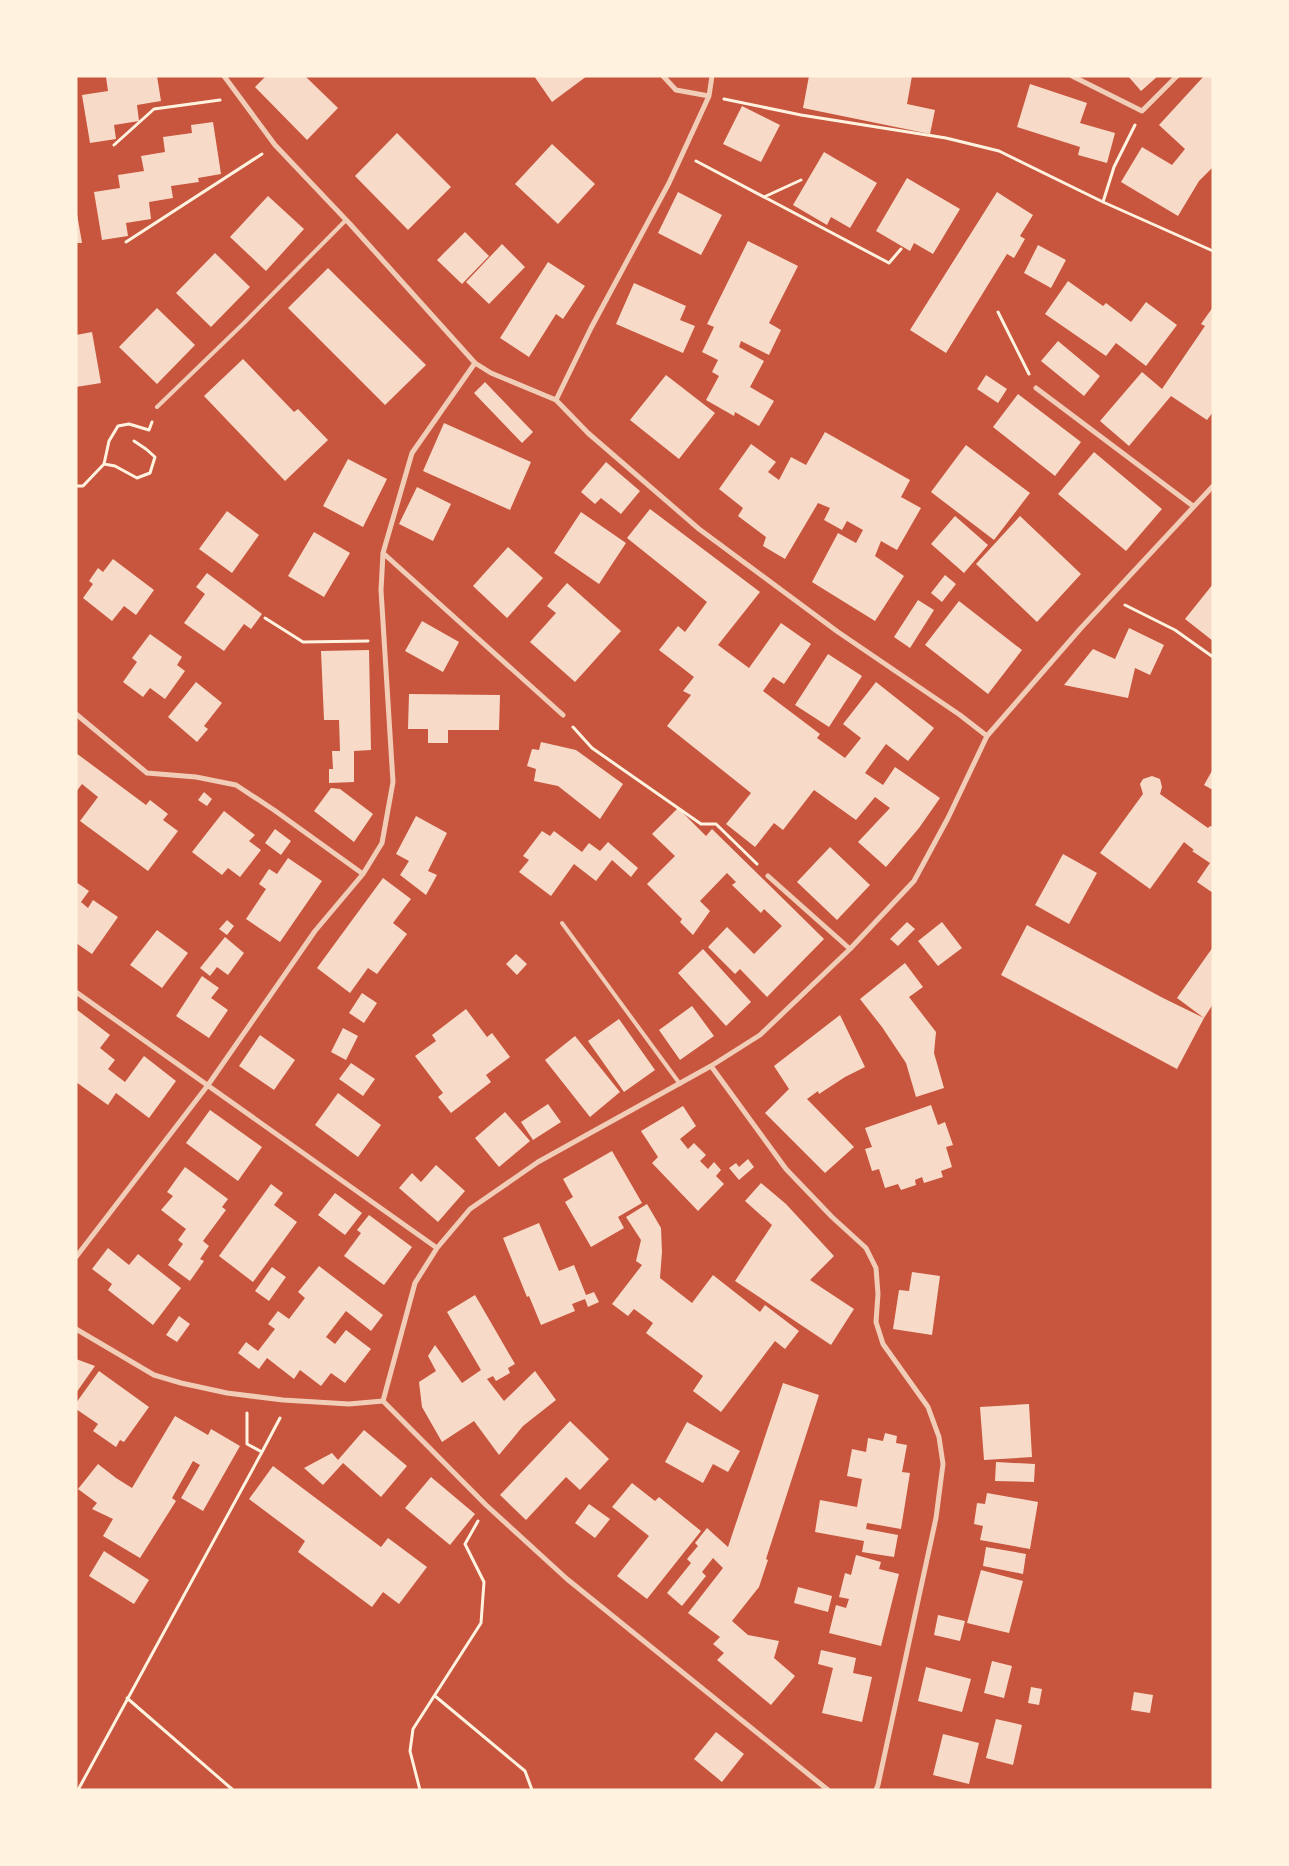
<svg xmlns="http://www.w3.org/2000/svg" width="1289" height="1866" viewBox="0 0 1289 1866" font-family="Arial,sans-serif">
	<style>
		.building { fill: #f7dbc8 }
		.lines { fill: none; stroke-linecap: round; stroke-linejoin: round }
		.path { stroke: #fff3e0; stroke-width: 3 }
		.service { stroke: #f1ccb7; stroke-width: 4 }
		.minor { stroke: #f1ccb7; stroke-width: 5 }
	</style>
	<rect width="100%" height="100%" fill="#c8553d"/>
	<path class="building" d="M112,76H157L161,101L137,105L139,121L114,125L116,139L90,143L82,95L108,91L106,77Z
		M266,76H305L338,108L307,140L255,87Z
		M534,76H587L552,102Z
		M809,76H912L907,104L935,110L930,134L803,108Z
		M1128,76H1158L1141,91Z
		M1204,76H1213V167L1199,181L1178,216L1121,182L1142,147L1172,165L1185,149L1159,125Z
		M1030,84L1087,103L1080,123L1115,133L1107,163L1078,155L1080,147L1017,127Z
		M742,106L780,125L761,162L723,144Z
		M213,122L221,174L198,178L199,182L171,186L173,198L149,202L151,219L126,223L128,236L102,240L94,192L120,188L118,175L144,171L141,156L165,152L163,137L192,133L191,125Z
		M397,133L451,187L408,230L355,176Z
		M552,144L595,184L558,224L515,184Z
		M824,152L877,183L850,228L831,217L827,225L793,205Z
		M907,178L960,209L933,254L914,243L910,251L876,231Z
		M678,192L722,215L701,255L658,233Z
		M997,192L1033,215L1020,236L1025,239L1014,258L1007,254L946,353L910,330Z
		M268,196L304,229L266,271L230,237Z
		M76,208L82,243H76Z
		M465,232L489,256L462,284L437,260Z
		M748,241L798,266L769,323L781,330L769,355L741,341L739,347L764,361L750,387L774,401L759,426L735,412L734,416L706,400L719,376L712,372L718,360L702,352L714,327L707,324Z
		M502,244L525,267L489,304L466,282Z
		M1038,245L1066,260L1051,288L1024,273Z
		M215,253L250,287L211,327L176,293Z
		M548,262L585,286L563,319L556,314L529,357L500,338Z
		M328,268L426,365L385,405L288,308Z
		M1068,281L1103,306L1106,303L1131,322L1146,302L1177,325L1146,366L1116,343L1106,356L1045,314Z
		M634,283L686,306L680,320L695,326L683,353L616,324Z
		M1213,307V412L1207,420L1171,396L1129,446L1100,421L1142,372L1162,389L1205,326L1201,324Z
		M157,308L195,345L157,384L119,347Z
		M92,332L101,383L76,387V335Z
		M1058,341L1100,376L1084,396L1041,361Z
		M243,359L294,412L298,409L328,440L285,481L204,396Z
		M666,375L715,413L679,459L630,420Z
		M986,375L1007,389L998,403L977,389Z
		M485,382L533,432L522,443L474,393Z
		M1018,394L1081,442L1055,476L993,427Z
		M444,423L531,462L510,510L423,471Z
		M825,432L910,480L901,497L921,508L897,550L881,541L875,556L904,576L875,621L812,582L838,533L856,543L863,530L847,521L842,530L824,520L830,508L818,503L785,559L763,546L766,537L738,516L743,508L719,489L751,444L776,462L768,472L779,480L791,457L806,465Z
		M966,445L1030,493L994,540L931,492Z
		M1094,452L1162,509L1126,551L1058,494Z
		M348,459L387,479L363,527L323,506Z
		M606,462L640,491L621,514L601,498L595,504L581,492Z
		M417,487L451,504L433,541L399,524Z
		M650,509L760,592L718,645L749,668L781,623L811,644L784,684L773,677L763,691L820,734L817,738L845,758L861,738L843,724L876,682L934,728L908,761L886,744L865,773L883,785L895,767L940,798L919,828L886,867L858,842L890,808L875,797L856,820L814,790L783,830L774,823L755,847L726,824L751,793L667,726L691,695L683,691L694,677L659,650L678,626L685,632L707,602L627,538Z
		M227,511L259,535L232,573L199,549Z
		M581,512L626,543L599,584L554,553Z
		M955,516L988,545L964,573L931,544Z
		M1020,516L1081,574L1037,622L976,564Z
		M314,532L350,553L324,597L288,576Z
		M508,547L543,578L507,618L473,586Z
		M113,559L154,590L136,615L124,606L112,621L83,598L93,584L89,581L98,568L103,572Z
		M207,573L262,614L251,629L244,624L224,651L184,623L205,594L196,587Z
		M945,575L956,584L942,602L931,593Z
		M567,583L621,631L575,682L530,642L556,613L547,606Z
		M1213,584V641L1185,619Z
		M918,600L934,610L910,648L894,637Z
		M959,601L1022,650L988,694L925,645Z
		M422,621L459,642L443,672L405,651Z
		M1129,628L1164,645L1150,675L1135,668L1128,698L1064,685L1093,649L1115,659Z
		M150,634L182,657L177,665L185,671L165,699L150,688L143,697L123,682L137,662L132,658Z
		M369,650L371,750L354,751V782L329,783V769H333L332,751H340L339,720H324L321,651Z
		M828,654L862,676L829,727L795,705Z
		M196,682L222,703L204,726L208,729L197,742L168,717Z
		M409,694L500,695L499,730H448V743H428V729H408Z
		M541,742L576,750L623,784L600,819L558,786L534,781L536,769L527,766L532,749L539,750Z
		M76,753L146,805L150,800L168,814L163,820L178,831L148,871L80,821L98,797L82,784L76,792Z
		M1213,769V790L1204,785Z
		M1152,776L1160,779L1162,787L1160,794L1208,828L1210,826L1213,827V893L1197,882L1210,863L1192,851L1194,850L1184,842L1150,889L1100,853L1143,794L1140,784L1143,779Z
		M331,788L340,789L373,814L354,842L314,811Z
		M204,792L212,799L207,806L198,800Z
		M678,808L706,836L712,829L824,939L767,997L740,969L735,974L708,947L727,927L754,954L782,926L764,909L761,913L732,885L736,882L727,873L700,901L710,911L693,935L680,922L682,919L647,884L675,856L652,834Z
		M224,811L255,835L249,841L261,850L240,877L228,868L222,875L192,852Z
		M416,816L447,833L428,871L437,875L426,895L400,875L409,861L396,854Z
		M275,829L291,841L281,855L265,843Z
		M542,831L550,836L554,831L582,852L589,843L600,851L608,842L638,868L631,877L612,860L596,881L574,864L551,896L519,872L529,860L523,856Z
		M830,847L870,885L837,920L797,882Z
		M1063,854L1097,873L1069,924L1035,905Z
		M288,858L322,881L280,942L246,919L266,889L259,884L269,869L277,874Z
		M383,878L411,899L393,923L407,934L377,974L368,968L350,993L317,968Z
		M76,882L89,891L81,902L88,908L93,900L118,917L92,954L76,943Z
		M227,920L234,926L227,935L219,929Z
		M907,922L915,929L898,946L890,939Z
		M942,922L962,948L938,966L918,941Z
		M1027,925L1163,998L1204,1018L1177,1069L1001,975Z
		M157,930L188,953L162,988L130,965Z
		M225,937L244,953L228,975L217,967L210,976L200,968Z
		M1213,947V1004L1204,1018L1177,998Z
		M703,949L751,1002L726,1026L678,973Z
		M516,954L527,964L517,975L506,964Z
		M905,963L923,987L909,997L936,1032L934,1053L944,1088L916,1097L906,1063L882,1027L860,999Z
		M202,976L219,988L211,998L228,1010L209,1038L176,1016Z
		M362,993L377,1003L364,1023L349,1013Z
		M692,1006L714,1036L680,1060L659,1030Z
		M76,1009L110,1035L100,1048L115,1060L108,1069L125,1082L144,1056L176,1081L149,1118L116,1093L108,1105L76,1082Z
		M466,1009L487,1037L492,1033L510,1057L486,1075L491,1082L451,1113L438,1097L443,1093L415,1056L436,1041L432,1035Z
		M840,1015L865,1067L845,1077L819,1094L818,1091L807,1099L854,1147L825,1173L765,1113L789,1089L774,1066Z
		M619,1019L655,1070L624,1092L588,1041Z
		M343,1028L358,1036L346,1060L331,1052Z
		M260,1035L295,1060L274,1090L239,1066Z
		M575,1036L620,1092L590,1117L545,1060Z
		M351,1063L375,1079L363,1096L339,1079Z
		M338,1093L381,1125L358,1157L315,1125Z
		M548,1104L561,1122L533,1140L521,1122Z
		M931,1105L938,1125L945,1122L953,1145L946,1147L952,1167L941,1171L943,1177L924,1183L922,1177L915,1180L916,1185L901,1190L898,1184L885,1188L879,1169L872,1171L865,1149L872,1147L865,1128Z
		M683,1106L696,1126L680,1139L688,1149L694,1143L706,1155L700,1161L708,1169L714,1162L721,1170L716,1176L724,1184L698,1211L652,1163L658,1157L641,1131Z
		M210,1110L262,1147L238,1181L186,1143Z
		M505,1112L530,1141L499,1167L475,1138Z
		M612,1151L642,1203L618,1217L624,1228L591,1247L565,1202L573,1197L563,1179Z
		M748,1159L754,1167L739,1180L729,1168L736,1163L739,1167Z
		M436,1165L465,1191L438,1222L399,1188L412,1173L421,1182Z
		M185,1167L228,1199L222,1207L226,1210L203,1241L209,1246L200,1259L204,1261L190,1281L168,1265L183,1244L178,1240L186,1229L161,1210L173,1196L167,1192Z
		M761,1183L786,1204L834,1256L810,1280L854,1309L831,1345L735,1281L772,1225L745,1201Z
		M271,1184L283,1193L274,1205L297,1222L253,1282L219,1256Z
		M335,1193L362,1213L345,1235L318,1215Z
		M647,1204L661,1228L662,1252L660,1278L692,1303L713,1275L760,1312L765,1305L799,1331L785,1349L775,1341L721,1412L693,1391L703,1376L646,1333L653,1323L634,1309L628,1316L612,1304L642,1265L636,1261L641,1240L626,1217Z
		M369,1215L412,1247L384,1285L344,1256L361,1233L357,1230Z
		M539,1223L559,1271L574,1265L586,1295L594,1292L599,1302L588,1307L585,1299L572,1304L575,1311L541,1325L529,1296L527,1297L503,1238Z
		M108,1248L129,1265L138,1254L181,1288L153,1325L108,1290L112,1284L92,1269Z
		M319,1266L383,1315L371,1331L346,1311L326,1337L335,1344L346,1330L371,1349L345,1383L331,1373L321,1386L300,1370L294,1379L267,1358L259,1369L238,1353L246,1342L258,1351L275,1329L268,1324L278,1311L289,1319L305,1298L298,1292Z
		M272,1267L286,1277L269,1301L255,1291Z
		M912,1272L940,1276L932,1335L893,1329L899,1290L909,1291Z
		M475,1295L515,1364L508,1368L510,1373L496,1381L493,1376L487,1379L504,1401L535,1371L556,1400L523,1426L499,1455L474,1421L442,1442L422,1407L419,1382L436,1371L428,1356L435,1345L462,1383L481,1370L447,1312Z
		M179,1316L190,1324L177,1342L166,1335Z
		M76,1359L95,1366L76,1393Z
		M99,1371L149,1407L124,1442L120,1440L116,1447L93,1431L98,1424L76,1409V1403Z
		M783,1383L819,1395L766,1559L768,1560L759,1587L732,1621L748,1635L779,1641L774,1658L795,1676L771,1705L717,1660L724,1653L713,1644L720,1637L688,1613L723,1568L713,1558L702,1572L706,1576L682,1606L667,1593L691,1563L687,1559L698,1546L695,1543L707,1528L728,1547Z
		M1029,1404L1032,1457L984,1460L980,1407Z
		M175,1416L208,1435L211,1429L240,1446L203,1511L181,1498L200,1465L193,1461L172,1498L176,1501L140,1558L103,1536L113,1519L92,1509L97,1503L78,1489L98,1464L116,1478L132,1488Z
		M570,1421L609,1459L580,1490L566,1477L526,1520L500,1495Z
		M687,1422L740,1451L728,1472L713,1464L703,1483L665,1462Z
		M364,1430L407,1466L381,1497L343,1463L323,1485L304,1468L332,1453L338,1460Z
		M885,1433L897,1436L896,1443L907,1445L902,1472L910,1473L901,1529L867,1523L866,1529L898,1535L894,1557L862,1552L864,1541L815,1532L820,1500L857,1507L862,1479L847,1476L852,1449L866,1452L868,1438L883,1441Z
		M996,1462L1035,1464L1034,1482L995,1481Z
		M273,1466L381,1547L388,1538L427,1567L399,1604L383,1592L372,1607L298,1552L305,1541L249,1499Z
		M431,1477L475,1514L450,1545L405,1508Z
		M632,1483L655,1501L659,1497L701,1531L647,1599L617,1576L649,1536L612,1507Z
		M987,1493L1038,1502L1030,1549L980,1540L983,1526L974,1524L977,1503L985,1504Z
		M589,1504L610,1519L595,1538L575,1523Z
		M986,1547L1026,1554L1023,1574L983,1566Z
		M104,1551L149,1580L134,1604L89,1576Z
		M856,1555L881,1562L879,1569L899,1574L881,1646L829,1633L836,1605L846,1608L849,1599L839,1597L845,1573L851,1575Z
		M981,1570L1023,1581L1009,1633L967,1623Z
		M798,1587L832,1596L828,1612L794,1603Z
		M938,1615L965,1621L960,1641L934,1635Z
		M821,1650L856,1658L853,1673L872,1677L862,1722L822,1713L833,1668L818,1664Z
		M992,1661L1012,1666L1004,1698L984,1693Z
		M926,1667L971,1679L962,1712L918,1701Z
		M1031,1687L1042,1689L1039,1705L1028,1703Z
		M1134,1692L1153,1695L1150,1713L1131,1710Z
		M996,1719L1022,1725L1013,1765L986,1758Z
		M716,1732L744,1754L722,1782L694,1759Z
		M943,1734L979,1743L969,1784L933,1775Z"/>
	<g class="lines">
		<path class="path" d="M724,99L801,115L946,138L999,151L1103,202
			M1135,125L1114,167L1103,202L1213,251
			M114,145L154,109L220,100
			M696,161L889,263L901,249
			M764,197L801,180
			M126,242L262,154
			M998,312L1029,374
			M104,464L109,441L118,426L129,424L149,430L152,422
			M76,486H83L104,464L115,466L137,478L150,473L155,457L146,449L134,441
			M1125,605L1175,630L1213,657
			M265,618L303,642L368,641
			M573,727L592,748L701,824H716L757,864
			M262,1452L280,1418
			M435,1696L525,1771L532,1790
			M127,1698L233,1790
			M78,1790L262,1452L247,1444V1413
			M420,1790L410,1751L413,1729L481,1623L484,1582L465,1544L478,1521"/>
		<path class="service" d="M157,407L244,323L346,220
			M562,923L680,1084"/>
		<path class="minor" d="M224,76L275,145L350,224L475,363L491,373L556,400L588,433L699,529L838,632L960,715L987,736
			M663,76L676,90L709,96
			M1072,76L1142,111L1177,76
			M1036,388L1193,506
			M556,400L591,328L669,183L709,96L712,76
			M383,553L563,715
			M76,714L147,773L196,777L236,785L274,810L363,874
			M768,876L850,949
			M76,992L437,1248
			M711,1066L786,1169L832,1217L866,1248L876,1268L878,1294L876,1322L883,1344L928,1407L939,1437L943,1464L936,1518L878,1785L876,1790
			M76,1257L208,1085L315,931L363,874L382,843L393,782L381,590L383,553L412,453L475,363
			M76,1329L154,1375L181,1383L227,1393L283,1400L349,1404L383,1401
			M383,1401L415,1283L437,1248L470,1209L538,1162L711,1066L760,1035L850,949L914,881L948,818L987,736L1081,628L1213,486
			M383,1401L486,1505L567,1579L828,1790"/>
	</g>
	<rect width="1289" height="1866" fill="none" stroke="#fff3e0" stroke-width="155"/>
</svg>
